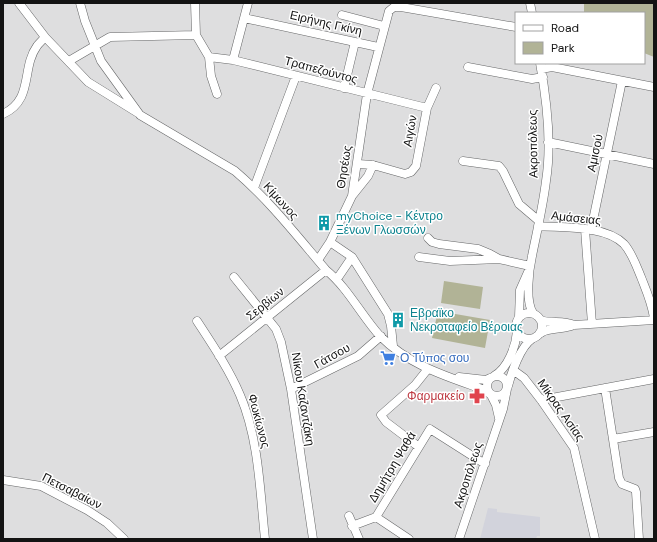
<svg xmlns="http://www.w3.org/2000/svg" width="657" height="542" viewBox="0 0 657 542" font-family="'DM Sans',sans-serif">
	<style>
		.built { fill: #d2d3dc }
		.green { fill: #b1b396 }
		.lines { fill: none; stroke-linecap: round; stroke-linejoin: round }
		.minor-casing { stroke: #666768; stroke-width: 9 }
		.minor { stroke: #fff; stroke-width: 8 }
		.labels { text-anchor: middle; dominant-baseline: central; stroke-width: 3; stroke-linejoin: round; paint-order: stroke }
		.street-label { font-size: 12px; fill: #131313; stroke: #fff }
		.culture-label { font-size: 12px; fill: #0d838f; stroke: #fff; text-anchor: start }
		.shop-label { font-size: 12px; fill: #366cbe; stroke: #fff; text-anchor: start }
		.health-label { font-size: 12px; fill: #be3a42; stroke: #fff; text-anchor: end }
	</style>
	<rect width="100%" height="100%" fill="#dededf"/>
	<path class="built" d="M488,508L497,509V512L540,517V536H537L536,539H480Z"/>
	<path class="green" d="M584,3H654V57L644,53V13H584Z
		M444,281L483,287L480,309L441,303Z
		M438,311L490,320L485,348L432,338Z"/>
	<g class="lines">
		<defs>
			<path id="minor" d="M19,3L45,37L88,82L138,113
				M80,3L85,21L101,61L140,115L235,171C269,200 297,236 326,270C348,288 361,315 380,336C409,365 445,376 482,389L490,394
				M195,3L196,35L209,57L211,76L217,94
				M530,3L532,13
				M342,15L384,26
				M244,18L378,47
				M209,57L233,60L427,108
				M233,60L248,3
				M69,61L110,37L196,35
				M468,67L532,79L543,77
				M541,69L552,67L654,87
				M344,88L355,42
				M3,114C34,100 21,68 37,46C39,43 43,40 45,37
				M548,142L654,164
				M463,161L499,166L503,171L519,204L539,221
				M358,164L373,165L405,174L411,172L416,166L427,108L436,88
				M254,188L296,76
				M352,196L368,176L373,165
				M538,226C563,228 605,225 624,244C632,253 636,265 641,277C646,290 652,303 654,318
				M585,229L592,324
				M591,230L622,81
				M428,238L432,242L439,244L478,249L490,254L499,259L530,266
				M330,242L352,257L388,314L391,326L393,346
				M419,257L450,261L499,259
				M318,260L330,242L352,196L367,94L389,11L394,7H401L516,27
				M234,277L276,329L281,342L291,389L313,539
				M337,279L352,257
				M516 326a13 13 0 1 1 26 0a13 13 0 1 1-26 0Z
				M533,313C525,301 529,269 532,256C537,231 543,206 546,181C552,143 547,101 540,63
				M519,317L520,290L528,272
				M541,320C550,324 563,320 574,325
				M197,321C212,344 229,369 240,395C259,439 260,492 265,539
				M541,333C548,327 564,330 574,325L654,320
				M219,356L326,270
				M513,370L524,378L541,400L574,448L595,539
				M487 386a10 10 0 1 1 20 0a10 10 0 1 1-20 0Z
				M494,376C508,368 516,346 517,331
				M459,377L486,380L490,378
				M508,386C511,373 521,346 532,339
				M605,388L619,478L622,484L635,489L636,492L639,539
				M291,389L358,356L381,336
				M491,395L496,405L499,418
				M541,400L654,379
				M613,439L654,432
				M419,447L386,422L381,415L415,385L427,370
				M3,480L41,486L87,510L107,523L124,539
				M349,516L359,539
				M376,517L409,539
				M352,526L376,517L430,429L485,464
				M459,539L503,409L507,389"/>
		</defs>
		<use href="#minor" class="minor-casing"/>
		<use href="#minor" class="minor"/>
	</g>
	<defs>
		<symbol id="building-bare" viewBox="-9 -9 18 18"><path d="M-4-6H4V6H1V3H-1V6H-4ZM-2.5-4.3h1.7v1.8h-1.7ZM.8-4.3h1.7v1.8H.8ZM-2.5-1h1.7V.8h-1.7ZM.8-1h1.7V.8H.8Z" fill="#0f9aa8" stroke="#fff" stroke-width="2.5" paint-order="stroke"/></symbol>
		<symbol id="supermarket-bare" viewBox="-9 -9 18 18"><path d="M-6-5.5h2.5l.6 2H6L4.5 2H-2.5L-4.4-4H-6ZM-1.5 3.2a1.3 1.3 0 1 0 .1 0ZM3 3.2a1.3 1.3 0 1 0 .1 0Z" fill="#3f7fe0" stroke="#fff" stroke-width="2.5" paint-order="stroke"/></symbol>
		<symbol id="pharmacy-bare" viewBox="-9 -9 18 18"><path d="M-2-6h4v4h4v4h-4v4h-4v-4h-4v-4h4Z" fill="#e0444e" stroke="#fff" stroke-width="2.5" paint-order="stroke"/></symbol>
	</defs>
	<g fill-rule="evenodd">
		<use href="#building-bare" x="313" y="212" width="22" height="22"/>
		<use href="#building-bare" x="387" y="309" width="22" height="22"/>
		<use href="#supermarket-bare" x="377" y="347" width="22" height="22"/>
		<use href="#pharmacy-bare" x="466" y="385" width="22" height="22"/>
	</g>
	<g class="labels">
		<g class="street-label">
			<text transform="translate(326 23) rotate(13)">Ειρήνης Γκίνη</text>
			<text transform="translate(321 70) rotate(15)">Τραπεζούντος</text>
			<text transform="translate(410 131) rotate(-80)">Αιγών</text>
			<text transform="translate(533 144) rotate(-91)">Ακροπόλεως</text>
			<text transform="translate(595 153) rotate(-78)">Αμισού</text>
			<text transform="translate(344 167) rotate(-81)">Θησέως</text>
			<text transform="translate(281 201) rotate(48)">Κίμωνος</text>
			<text transform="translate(576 218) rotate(6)">Αμάσειας</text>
			<text transform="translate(265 304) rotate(-39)">Σερβίων</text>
			<text transform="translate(332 356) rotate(-29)">Γάτσου</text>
			<text transform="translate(303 399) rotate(81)">Νίκου Καζαντζάκη</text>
			<text transform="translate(561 410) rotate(55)">Μίκρας Ασίας</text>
			<text transform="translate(259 421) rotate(75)">Φωκίωνος</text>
			<text transform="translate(392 467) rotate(-59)">Δημήτρη Ψαθά</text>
			<text transform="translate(468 475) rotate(-72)">Ακροπόλεως</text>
			<text transform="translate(72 491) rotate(27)">Πετσαβαίων</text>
		</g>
		<g class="culture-label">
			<text x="336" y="216">myChoice - Κέντρο<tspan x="336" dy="14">Ξένων Γλωσσών</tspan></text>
			<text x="410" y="313">Εβραϊκο<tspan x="410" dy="14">Νεκροταφείο Βέροιας</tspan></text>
		</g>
		<g class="shop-label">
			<text x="400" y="358">Ο Τύπος σου</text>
		</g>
		<g class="health-label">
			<text x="465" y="396">Φαρμακείο</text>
		</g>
	</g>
	<rect width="657" height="542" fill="none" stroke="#131313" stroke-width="8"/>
	<rect x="515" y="12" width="130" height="52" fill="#ffffff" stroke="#a1a1a1"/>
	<rect x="523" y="25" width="20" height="6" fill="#ffffff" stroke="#a1a1a1"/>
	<text x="551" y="32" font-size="12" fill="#131313">Road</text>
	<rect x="523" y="42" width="20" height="12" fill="#b1b396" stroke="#a1a1a1"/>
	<text x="551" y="52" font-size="12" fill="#131313">Park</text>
</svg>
